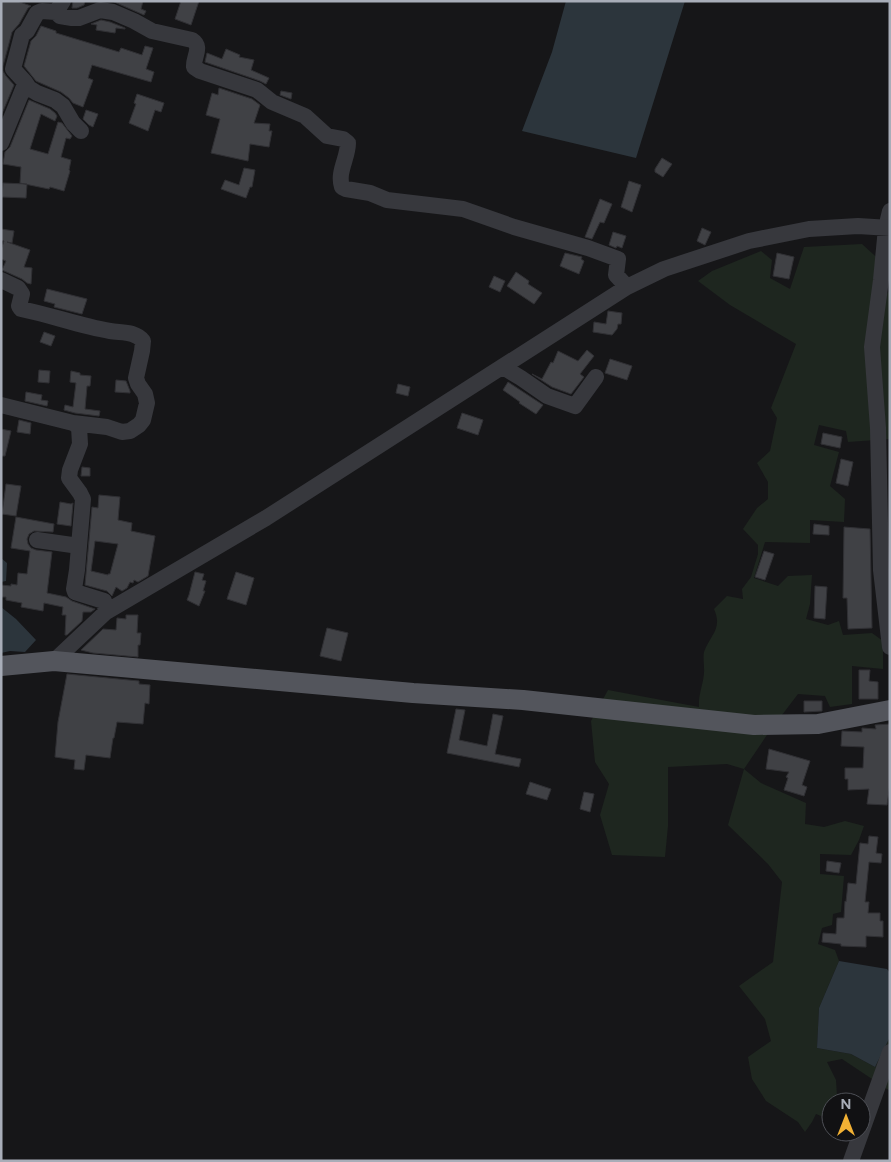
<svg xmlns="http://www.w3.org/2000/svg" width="891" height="1162" viewBox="0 0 891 1162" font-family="Figtree,sans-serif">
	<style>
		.green { fill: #1e261f }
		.water { fill: #2c353c }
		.building { fill: #404145; stroke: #303034; fill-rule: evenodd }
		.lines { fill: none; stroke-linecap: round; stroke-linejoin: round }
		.minor { stroke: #37383d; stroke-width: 16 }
		.major { stroke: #53555c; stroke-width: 20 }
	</style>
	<rect width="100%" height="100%" fill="#161618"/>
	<path class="green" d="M862,244L884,264L887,294L890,290V439L848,442L846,431L819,425L814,445L839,452L830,486L845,499L844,522L810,520V543L765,542L754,578L778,586L788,576L812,575L810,604L806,619L828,625L839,621L843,635L872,633L883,641V669L852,666V704L830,707L825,696L798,694L769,732L744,769L761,783L806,803L805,824L824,827L845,821L864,826L859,840L851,855L820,854V874L844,876L841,912L833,914L832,925L822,928L818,944L835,950L839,961L819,1008L817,1048L851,1054L875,1067L890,1037V1091L842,1059L827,1062L836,1080L837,1096L843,1102H831V1120L816,1114L812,1122L805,1132L798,1122L766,1101L752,1079L748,1057L771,1041L765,1019L739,986L773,962L782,882L768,864L728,825L744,769L727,764L668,767V826L665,857L612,855L600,815L609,784L595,762L591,721L608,690L699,707C698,693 705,681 704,668C704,663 703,657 704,652C710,635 723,629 714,609L727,596L743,599L742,589L751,577L758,554V545L743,529L757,508L768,499V482L757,463L770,451L777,418L771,408L796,344L730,305L698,281L712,271L761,251L772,260L770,278L790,289L804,247Z"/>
	<path class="water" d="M566,1H685L636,158L522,131L552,52Z
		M1,558L7,563L6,581L1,582Z
		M1,607L16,619L36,640L25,652L10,651L1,653Z
		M839,961L887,969L890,973V1037L875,1067L851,1054L817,1048L819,1008Z"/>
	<path class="building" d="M1,1H17L31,6L28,8L19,24L12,32L3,66V71L6,76L14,85L1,116Z
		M73,1H85L84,5L77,8H72Z
		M112,1H143L141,9L146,11L144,15Z
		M181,1H199L191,25L175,19Z
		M101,20L110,22L125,28V29L116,28L115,33L96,30L97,25L91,24Z
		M41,26L56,31V33L119,52L121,48L142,55L145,46L153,48L146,69L154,72L151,82L92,65L88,78L93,80L83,107L73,103L69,98L61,92L36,81L24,66L31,41L36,36Z
		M226,49L240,55L239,57L254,60L251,70L269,78L266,84L260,81L205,62L207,53L222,59Z
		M219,88L252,99L260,105L254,123L270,124L269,131H272L269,147L250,144L248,161L211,153L220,119L206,115L212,93L218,95Z
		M281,91L292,93L291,99L280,95Z
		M137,94L164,103L161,112L155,110L148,131L129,123L136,104L134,103Z
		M29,100L50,109L55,113L57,116L55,121L41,114L30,149L48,154L58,122L62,123L72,136L70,139L66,138L61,157L71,160L69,170L70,171L64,191L50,187L49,189L20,183L21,167L3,164L5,152L10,147Z
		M86,110L98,114L93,127L89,125L83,119Z
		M662,158L672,164L663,177L655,172V169Z
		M244,168L255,170L252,187H250L246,198L221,189L225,180L239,185Z
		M629,181L641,185L632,212L621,207Z
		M3,183L27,184L26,198L2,197Z
		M600,199L612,204L604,223L600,222L592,239L585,237Z
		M702,228L711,232L705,245L697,241Z
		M1,229L14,231L12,243L7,242L30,250L24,267L32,268L31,284L27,283L22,279L2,270L6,261L1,259V250L4,241L1,240Z
		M613,232L626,236L622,248L617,246L616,248L609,245Z
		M565,253L582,257L581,259L584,261L579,274L560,266Z
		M777,253L794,257L789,279L773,276Z
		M516,272L529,281L528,284L542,293L534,304L507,286Z
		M494,276L505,281L500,292L489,287Z
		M47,289L87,299L82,314L54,307L55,304L44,301Z
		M608,311L622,313L621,324H618L617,329L612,335L593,332L594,322L606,324Z
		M44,332L55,336L51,346L40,342Z
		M587,350L594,356L580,374L584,377L571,394L552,387L532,374L542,379L551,362L553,363L558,351L578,361Z
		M610,359L632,366L627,380L605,373Z
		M39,370L50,371L49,383L38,382Z
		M71,371L80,373V375L91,376L90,386H87L85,409L100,411L99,416L75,413L64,410L65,405L73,407L76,383L70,382Z
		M116,380L126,381L130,391V393L115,392Z
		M508,382L543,405L536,414L519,403L520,402L503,390Z
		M398,384L410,387L408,396L396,393Z
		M26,392L42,395L41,400L48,401L47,406L25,401Z
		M462,413L483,420L478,435L457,428Z
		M19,420L31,423L30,434L17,432Z
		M1,429L11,431L5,456H1Z
		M823,433L842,437L840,448L821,444Z
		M841,459L853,462L848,486L836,483Z
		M82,467L90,468V476H81Z
		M6,484L21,486L16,516L2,514Z
		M99,495L120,497L118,520L132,523L131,531L155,536L148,576L138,582L134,580L133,583L130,582L127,588L122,591L116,587L112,596L107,591L85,585L92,507L98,508ZM95,541L118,544L110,574H108V575L91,571Z
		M60,502L71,504L73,503L71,526L57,524Z
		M16,517L54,524L53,532L34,531L29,534L27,539L28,544L31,548L36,550L52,552L47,593L66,597L72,601L95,609L91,612H83L82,621L67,635H65L66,615H62L63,607L44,603L43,611L21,607L22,603L6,600V597H1V585L11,586V584L17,585L18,573L27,574L30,551L11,548Z
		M814,524L829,526V535L813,534Z
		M844,527L870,529L872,628L848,629L847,598H843Z
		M764,551L774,554L765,580L755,577Z
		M195,572L204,574L202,580L206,581L203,591H205L199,606L187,600L189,595Z
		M236,572L254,578L246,605L227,599Z
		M815,586L827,587L825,619L814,618Z
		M126,615H138L137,633H141L140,645H138V657L93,653L81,650L103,629L116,630L117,618L126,619Z
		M327,628L348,633L341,661L320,656Z
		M859,670H870L869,681L878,682V699H859Z
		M67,674L139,681V684L150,685L149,704L145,703L143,724L117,722L114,738H113L110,758L86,755L84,770L74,769L75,760L55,757L58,722Z
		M804,701H822V711L804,712Z
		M456,709L465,710L459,740L487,746L493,714L503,716L495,754L521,759L519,767L447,753Z
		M890,724V784L887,805L867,804L869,789L848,790V779H845V768H863L864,747L841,746L842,731L862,732V728L876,729L875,725Z
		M769,749L810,761L802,785L807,787L804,796L784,790L788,778L786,777L789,772L766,769Z
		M530,782L551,789L547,800L526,794Z
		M584,792L594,794L590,812L580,809Z
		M869,836L878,837L876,853L882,854L881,863L869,862L865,902H869L868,913H880V921H883V937L866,936V947L841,946V944L822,942L823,933L836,934L837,918H844L845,901L846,902L848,883L856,884L860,843L868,844Z
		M827,861L841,863L839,873L826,871Z"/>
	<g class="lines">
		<path class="minor" d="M63,1L56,12L60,16L72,18H79L100,10L113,12L134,21L152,31L192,40C203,47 193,57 194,67L200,71L257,90L272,102L305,116L327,136L343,139L348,143C348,158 337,172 342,187L346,189L370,193L387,200L463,209L514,227L588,248L618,259L616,275L627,287
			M56,12L42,11L37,13L27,31L22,35L13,69L25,82L29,88L37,93L55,100L63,106L73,123L81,131
			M1,143L23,89L29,88
			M890,211L886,228L881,280L872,347L878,428L881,570L890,647
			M1,280L18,288L22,294L19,306L21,309C51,315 80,326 110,331C122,333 135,331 143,341L142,351L136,378L138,384L145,394L147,403L143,420L139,425L130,431L122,432L107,427L73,423
			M503,367L521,378L547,396L575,406L596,377
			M1,405L73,423L79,427L80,444L70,470L69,478L80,493L83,499L77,570L74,589L75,592L104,601L106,612
			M37,540L79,546
			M54,661L106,612L266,518L627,287L664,269L749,241L809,229L858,226L890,228
			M851,1161L890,1052"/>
		<path class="major" d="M1,666L54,661L413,693L523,700L754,725L818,724L890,710"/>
	</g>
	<rect width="891" height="1162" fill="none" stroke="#a8adb8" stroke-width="5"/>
	<g transform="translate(846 1117)"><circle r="24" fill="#111113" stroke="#4d4f55"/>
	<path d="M0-4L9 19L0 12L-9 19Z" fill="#f2b134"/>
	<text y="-8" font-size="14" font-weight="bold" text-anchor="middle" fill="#a8adb8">N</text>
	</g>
</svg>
